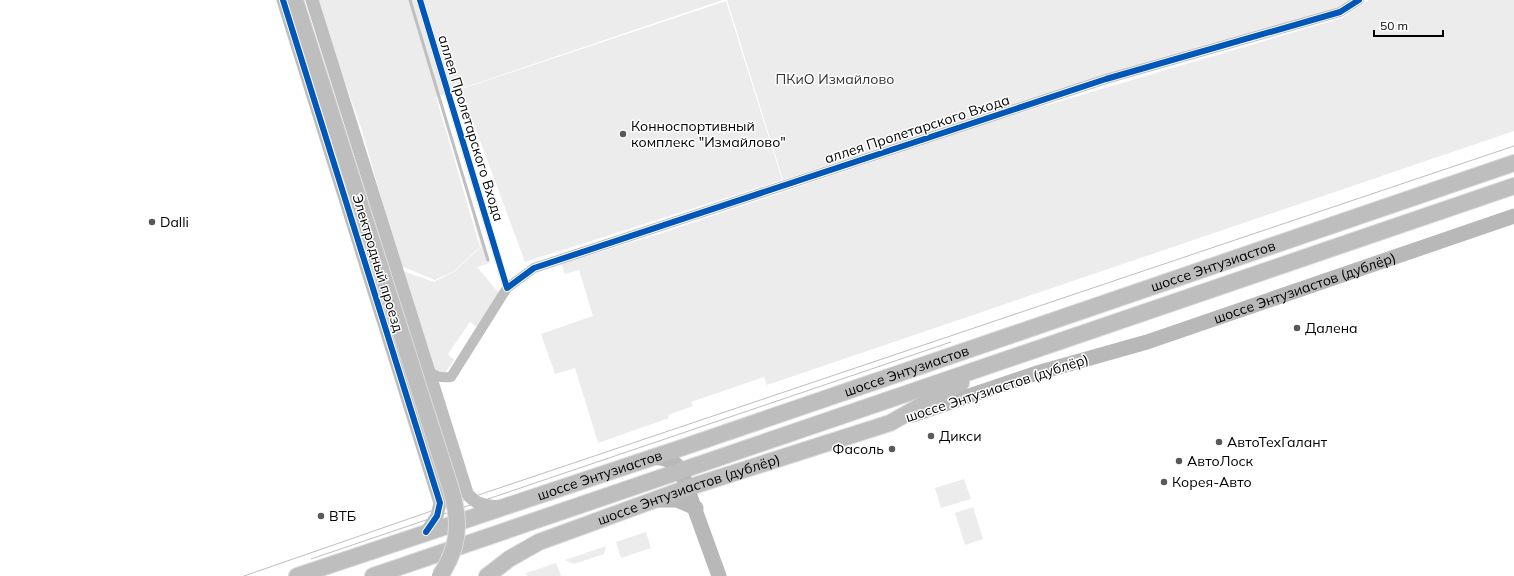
<svg xmlns="http://www.w3.org/2000/svg" width="1514" height="576" viewBox="0 0 1514 576" font-family="Mulish,sans-serif">
	<style>
		.green { fill: #ececec }
		.lines { fill: none; stroke-linecap: round; stroke-linejoin: round }
		.stream { stroke: #bfbfbf; stroke-width: 3 }
		.primary-casing { stroke: #dbdbdb; stroke-width: 18 }
		.pedestrian { stroke: #bebebe; stroke-width: 8 }
		.minor { stroke: #bebebe; stroke-width: 10 }
		.tertiary { stroke: #bebebe; stroke-width: 13 }
		.secondary { stroke: #b8b8b8; stroke-width: 15 }
		.primary { stroke: #bebebe; stroke-width: 16 }
		.tram { stroke: #bebebe; stroke-width: 1 }
		.primary-bridge-casing { stroke: #dbdbdb; stroke-width: 18; stroke-linecap: butt }
		.primary-bridge { stroke: #bebebe; stroke-width: 16 }
		.cycleway-casing { stroke: #fff; stroke-width: 8 }
		.cycleway { stroke: #0057b8; stroke-width: 6 }
		.poi-dot { fill: #595959; stroke: #fff; stroke-width: 1.5 }
		.labels { text-anchor: middle; dominant-baseline: central; stroke-width: 3; stroke-linejoin: round; paint-order: stroke }
		.park-label { font-size: 14px; fill: #333; stroke: #fff }
		.poi-label { font-size: 14px; fill: #000; stroke: #fff; text-anchor: start }
		.street-label { font-size: 14px; fill: #000; stroke: #fff }
	</style>
	<rect width="100%" height="100%" fill="#fff"/>
	<path class="green" d="M315,0H723L436,97L480,247L454,271L435,280L401,266L360,124Z
		M727,0H1351L1339,8L977,117L783,180Z
		M1369,0H1514V131L767,385L764,377L691,402L693,406L668,415L669,418L598,443L575,368L555,374L541,334L593,316L579,270L565,274L561,264L662,233L993,121L1342,18Z
		M726,1L782,180L525,262L461,89Z
		M476,215L490,263L477,267L499,293L477,327L470,322L448,354L454,360L446,372H440L433,368L400,270L434,282L455,271L481,247L473,217Z
		M964,479L971,499L941,508L935,488Z
		M973,507L983,539L965,545L955,513Z
		M646,532L651,548L621,558L616,542Z
		M606,546L604,554L574,564L565,560Z
		M556,563L561,576H527L526,573Z"/>
	<g class="lines">
		<path class="stream" d="M410,0L488,260"/>
		<defs>
			<g id="primary">
				<path id="s2" d="M297,576L684,447L1514,163"/>
				<path d="M373,576L1514,186"/>
				<path id="s3" d="M487,576L509,559L539,542L687,488L890,423L961,383"/>
			</g>
		</defs>
		<use href="#primary" class="primary-casing"/>
		<path class="pedestrian" d="M420,0L499,262
			M501,269L507,288"/>
		<path class="minor" d="M427,369C434,377 441,378 451,377L507,288L534,268L1106,79L1340,12L1359,0"/>
		<path class="tertiary" d="M283,0L440,503L437,516L426,532
			M312,0L467,493C475,505 487,506 500,507"/>
		<g class="secondary">
			<path id="s1" d="M913,415L1037,373L1147,342L1514,216"/>
			<path d="M652,457C664,458 675,460 681,471L719,576"/>
			<path d="M657,500H677L696,508"/>
		</g>
		<use href="#primary" class="primary"/>
		<path class="tram" d="M311,559L951,342
			M244,576L440,508L1514,146"/>
		<defs>
			<path id="primary-bridge" d="M295,0L441,458C455,502 469,533 440,576"/>
		</defs>
		<use href="#primary-bridge" class="primary-bridge-casing"/>
		<use href="#primary-bridge" class="primary-bridge"/>
		<defs>
			<path id="cycleway" d="M283,0L440,503L437,516L426,532
				M420,0L507,288L534,268L1106,79L1340,12L1359,0"/>
		</defs>
		<use href="#cycleway" class="cycleway-casing"/>
		<use href="#cycleway" class="cycleway"/>
	</g>
	<g class="poi-dot">
		<circle cx="623" cy="134" r="4"/>
		<circle cx="152" cy="222" r="4"/>
		<circle cx="1297" cy="328" r="4"/>
		<circle cx="931" cy="436" r="4"/>
		<circle cx="1219" cy="442" r="4"/>
		<circle cx="892" cy="449" r="4"/>
		<circle cx="1179" cy="461" r="4"/>
		<circle cx="1164" cy="482" r="4"/>
		<circle cx="321" cy="516" r="4"/>
	</g>
	<g class="labels">
		<g class="park-label">
			<text x="835" y="79">ПКиО Измайлово</text>
		</g>
		<g class="poi-label">
			<text x="631" y="126">Конноспортивный<tspan x="631" dy="16">комплекс "Измайлово"</tspan></text>
			<text x="160" y="222">Dalli</text>
			<text x="1305" y="328">Далена</text>
			<text x="939" y="436">Дикси</text>
			<text x="1227" y="442">АвтоТехГалант</text>
			<text x="884" y="449" text-anchor="end">Фасоль</text>
			<text x="1187" y="461">АвтоЛоск</text>
			<text x="1172" y="482">Корея-Авто</text>
			<text x="329" y="516">ВТБ</text>
		</g>
		<g class="street-label">
			<text transform="translate(471 128) rotate(73)">аллея Пролетарского Входа</text>
			<text transform="translate(917 129) rotate(-18)">аллея Пролетарского Входа</text>
			<text transform="translate(378 263) rotate(73)">Электродный проезд</text>
			<text stroke="none"><textPath href="#s2" startOffset="967">шоссе Энтузиастов</textPath></text>
			<text stroke="none"><textPath href="#s1" startOffset="412">шоссе Энтузиастов (дублёр)</textPath></text>
			<text stroke="none"><textPath href="#s2" startOffset="643">шоссе Энтузиастов</textPath></text>
			<text transform="translate(997 388) rotate(-18)">шоссе Энтузиастов (дублёр)</text>
			<text stroke="none"><textPath href="#s2" startOffset="319">шоссе Энтузиастов</textPath></text>
			<text stroke="none"><textPath href="#s3" startOffset="221">шоссе Энтузиастов (дублёр)</textPath></text>
		</g>
	</g>
	<path d="M1374 30v6h69v-6" fill="none" stroke="#000000" stroke-width="2"/>
	<text x="1380" y="30" font-size="12" fill="#000000" stroke="#ffffff" stroke-width="3" paint-order="stroke">50 m</text>
</svg>
